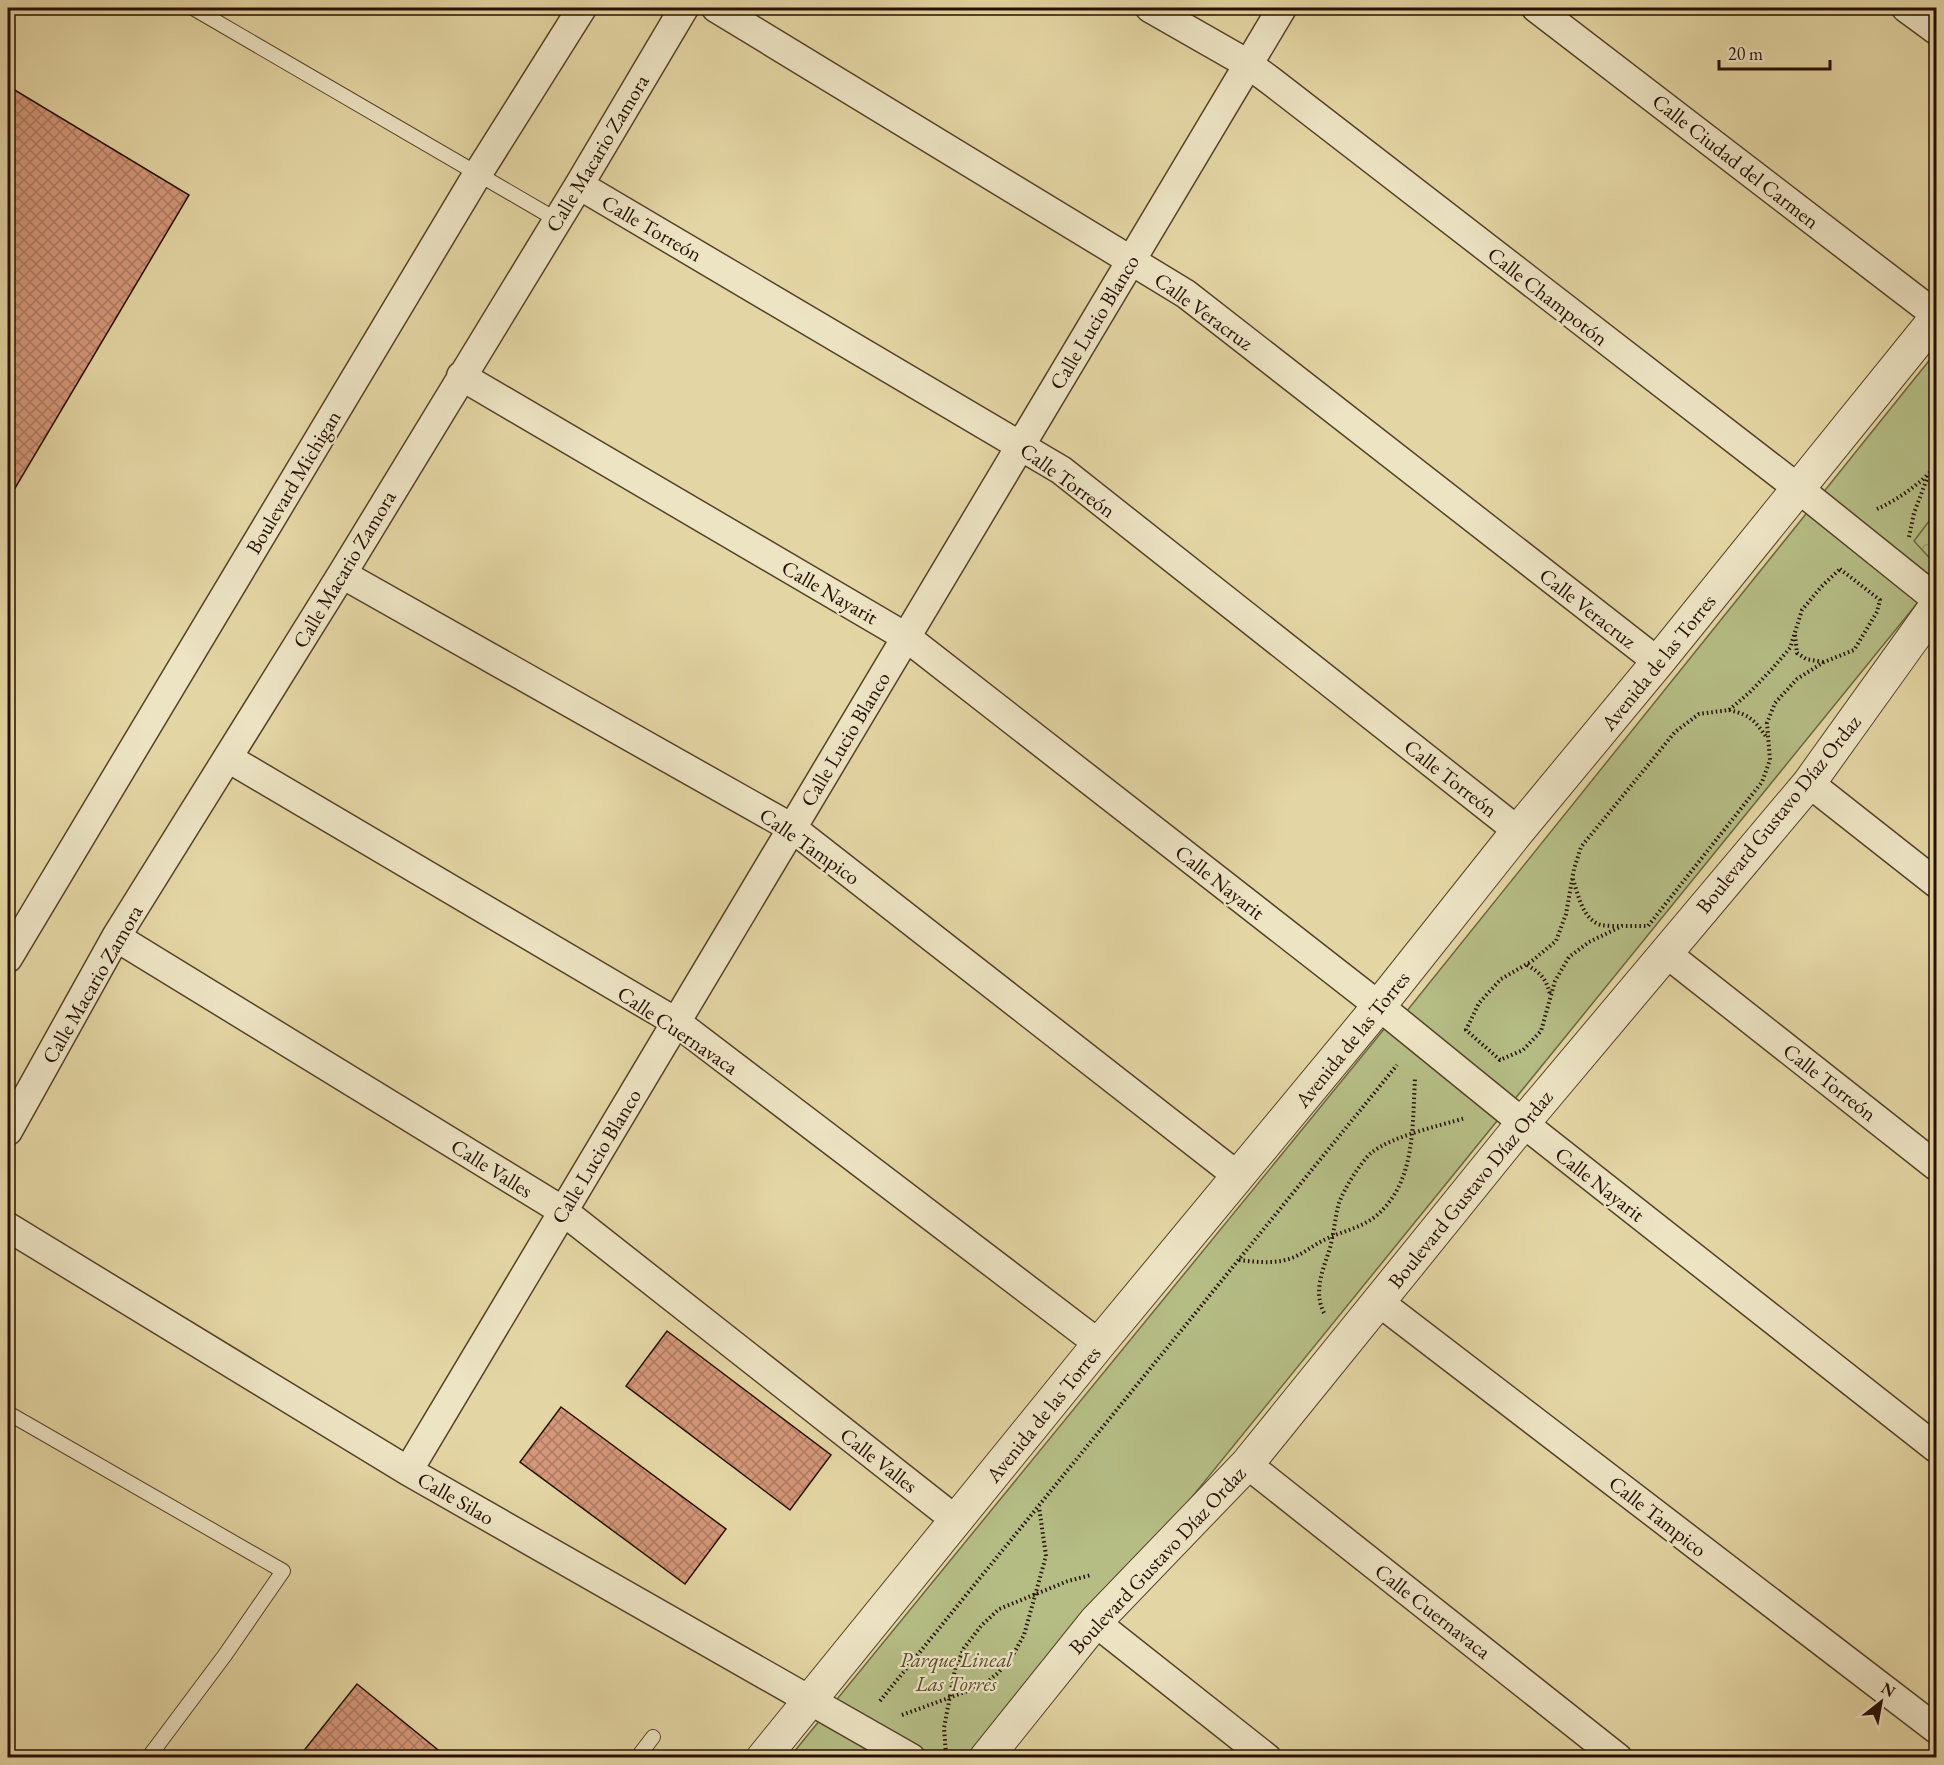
<svg xmlns="http://www.w3.org/2000/svg" width="1944" height="1765" viewBox="0 0 1944 1765" font-family="'EB Garamond',serif">
	<style>
		.green { fill: #b5bd85; stroke: #6e6642; stroke-width: 1.5 }
		.forest { fill: url(#forest-crowns); stroke: #6e6642; stroke-width: 1.5 }
		.building { fill: url(#building-cross-hatch); stroke: #270f00; stroke-width: 1.5 }
		.lines { fill: none; stroke-linecap: round; stroke-linejoin: round }
		.service-casing { stroke: #564129; stroke-width: 16 }
		.minor-casing { stroke: #564129; stroke-width: 31 }
		.tertiary-casing { stroke: #564129; stroke-width: 35 }
		.path { stroke: #270f00; stroke-width: 4; stroke-dasharray: 1.5 3; stroke-linecap: butt }
		.service { stroke: #ede4c4; stroke-width: 14 }
		.minor { stroke: #ede4c4; stroke-width: 28 }
		.tertiary { stroke: #ede4c4; stroke-width: 33 }
		.labels { text-anchor: middle; dominant-baseline: central; stroke-width: 4.5; stroke-linejoin: round; paint-order: stroke }
		.street-label { font-size: 21px; fill: #270f00; stroke: #ede4c4 }
		.park-label { font-size: 21px; font-style: italic; fill: #594c2f; stroke: #ede4c4 }
	</style>
	<defs>
		<pattern id="forest-crowns" width="20" height="18" patternUnits="userSpaceOnUse" patternTransform="scale(1.5)"><rect width="20" height="18" fill="#b5bd85"/><path d="M2 6a3 3 0 1 1 6 0M12 15a3 3 0 1 1 6 0" fill="none" stroke="#9ca171"/></pattern>
		<pattern id="building-cross-hatch" width="8" height="8" patternUnits="userSpaceOnUse" patternTransform="scale(1.5)"><rect width="8" height="8" fill="#d49779"/><path d="M0 0l8 8M0 8l8-8" fill="none" stroke="#ac7a61"/></pattern>
	</defs>
	<rect width="100%" height="100%" fill="#e4d6a4"/>
	<filter id="stains"><feTurbulence type="fractalNoise" baseFrequency=".00333" numOctaves="4"/><feColorMatrix values="0 0 0 0 .2 0 0 0 0 .09 0 0 0 0 .02 0 0 0 .5 -.17"/></filter>
	<radialGradient id="worn" r=".72"><stop offset=".6" stop-color="#630" stop-opacity="0"/><stop offset="1" stop-color="#630" stop-opacity=".3"/></radialGradient>
	<path class="green" d="M1936,352V580L981,1757L789,1758L1389,1023L1394,1027Z"/>
	<path class="forest" d="M1936,512V565L1914,541Z"/>
	<path class="building" d="M8,86L189,195L8,500Z
		M667,1331L831,1455L790,1510L626,1386Z
		M561,1407L726,1529L685,1584L520,1462Z
		M357,1684L448,1758H298Z"/>
	<g class="lines">
		<defs>
			<path id="service" d="M193,8L557,220
				M8,1413L283,1571L225,1655L148,1758
				M637,1758L653,1737"/>
			<path id="minor" d="M716,8L1186,294L1658,662
				M1150,8L1248,64L1271,81L1799,489L1936,599
				M1536,8L1936,315
				M1906,8L1936,30
				M579,185L1061,470L1518,831
				M461,376L906,637L1379,1006L1523,1123L1936,1448
				M342,574L792,828L1239,1177
				M228,758L676,1022L1099,1344
				M1809,783L1936,883
				M116,937L563,1211L957,1521
				M1666,953L1936,1166
				M8,958L477,175L582,8
				M8,1131L116,937L342,574L579,185L684,8
				M8,1227L408,1471L911,1758
				M1379,1302L1936,1729
				M1247,1464L1618,1758
				M408,1471L1282,8
				M1095,1622L1267,1758"/>
			<path id="tertiary" d="M763,1758L1099,1344L1379,1006L1518,831L1658,662L1936,318
				M986,1758L1095,1622L1247,1464L1523,1123L1809,783L1936,606"/>
		</defs>
		<use href="#service" class="service-casing"/>
		<use href="#minor" class="minor-casing"/>
		<use href="#tertiary" class="tertiary-casing"/>
		<path class="path" d="M1877,509C1898,500 1921,483 1936,466
			M1909,537L1914,513L1928,476
			M1840,569L1880,600L1877,612L1854,650L1824,662L1797,679L1775,703L1767,723L1770,760L1762,782L1648,926H1622L1589,942L1569,957L1555,981L1541,1031L1523,1050L1500,1060L1466,1030L1479,1003L1501,979L1532,961L1556,941L1566,914L1574,869L1581,847L1675,732L1699,714L1729,710L1749,693L1772,669L1790,648L1802,610L1821,587Z
			M1795,635L1797,653L1806,659L1824,662
			M1729,710C1751,715 1755,721 1767,738
			M1573,879C1578,895 1583,920 1601,925C1607,926 1615,926 1621,926
			M1527,965C1541,973 1547,980 1550,995
			M1239,1260C1256,1262 1273,1264 1289,1259C1302,1255 1313,1245 1326,1239C1343,1231 1361,1228 1376,1216C1416,1182 1412,1127 1415,1079
			M1324,1313C1313,1291 1323,1270 1330,1248C1334,1233 1335,1217 1339,1203C1344,1189 1360,1163 1371,1153C1392,1136 1439,1126 1465,1118
			M880,1701L1397,1065
			M902,1715L984,1685L999,1672L1014,1653L1024,1635L1046,1556L1039,1507
			M946,1754L944,1728L955,1669L964,1648L981,1626L999,1609L1068,1581L1091,1575"/>
		<use href="#service" class="service"/>
		<use href="#minor" class="minor"/>
		<use href="#tertiary" class="tertiary"/>
	</g>
	<g class="labels">
		<g class="street-label">
			<text transform="translate(597 153) rotate(-59)">Calle Macario Zamora</text>
			<text transform="translate(1736 161) rotate(38)">Calle Ciudad del Carmen</text>
			<text transform="translate(652 228) rotate(30)">Calle Torreón</text>
			<text transform="translate(1548 296) rotate(38)">Calle Champotón</text>
			<text transform="translate(1204 311) rotate(36)">Calle Veracruz</text>
			<text transform="translate(1094 322) rotate(-59)">Calle Lucio Blanco</text>
			<text transform="translate(1068 480) rotate(36)">Calle Torreón</text>
			<text transform="translate(293 482) rotate(-59)">Boulevard Michigan</text>
			<text transform="translate(344 569) rotate(-59)">Calle Macario Zamora</text>
			<text transform="translate(830 592) rotate(30)">Calle Nayarit</text>
			<text transform="translate(1588 608) rotate(38)">Calle Veracruz</text>
			<text transform="translate(1658 662) rotate(-51)">Avenida de las Torres</text>
			<text transform="translate(845 739) rotate(-59)">Calle Lucio Blanco</text>
			<text transform="translate(1451 778) rotate(38)">Calle Torreón</text>
			<text transform="translate(1778 814) rotate(-51)">Boulevard Gustavo Díaz Ordaz</text>
			<text transform="translate(810 846) rotate(35)">Calle Tampico</text>
			<text transform="translate(1220 882) rotate(38)">Calle Nayarit</text>
			<text transform="translate(92 984) rotate(-60)">Calle Macario Zamora</text>
			<text transform="translate(678 1030) rotate(34)">Calle Cuernavaca</text>
			<text transform="translate(1352 1039) rotate(-51)">Avenida de las Torres</text>
			<text transform="translate(1830 1082) rotate(38)">Calle Torreón</text>
			<text transform="translate(596 1156) rotate(-59)">Calle Lucio Blanco</text>
			<text transform="translate(492 1168) rotate(32)">Calle Valles</text>
			<text transform="translate(1600 1184) rotate(38)">Calle Nayarit</text>
			<text transform="translate(1470 1189) rotate(-51)">Boulevard Gustavo Díaz Ordaz</text>
			<text transform="translate(1043 1414) rotate(-51)">Avenida de las Torres</text>
			<text transform="translate(879 1460) rotate(38)">Calle Valles</text>
			<text transform="translate(456 1498) rotate(30)">Calle Silao</text>
			<text transform="translate(1658 1516) rotate(38)">Calle Tampico</text>
			<text transform="translate(1157 1560) rotate(-47)">Boulevard Gustavo Díaz Ordaz</text>
			<text transform="translate(1433 1611) rotate(38)">Calle Cuernavaca</text>
		</g>
		<g class="park-label">
			<text x="956" y="1659">Parque Lineal<tspan x="956" dy="24">Las Torres</tspan></text>
		</g>
	</g>
	<rect width="1944" height="1765" fill="none" stroke="#e4d6a4" stroke-width="30"/>
	<rect x="9" y="9" width="1926" height="1747" fill="none" stroke="#270f00" stroke-width="3"/>
	<rect x="15" y="15" width="1914" height="1735" fill="none" stroke="#270f00" stroke-width="1.5"/>
	<g transform="translate(1881 1702) rotate(31)" stroke="#ede4c4" stroke-width="4.5" paint-order="stroke">
	<path d="M0-4.5L10 22L0 15L-10 22Z" fill="#270f00"/>
	<text y="-9" font-size="16" font-weight="bold" text-anchor="middle" fill="#270f00">N</text>
	</g>
	<path d="M1719 60v9h111v-9" fill="none" stroke="#270f00" stroke-width="3"/>
	<text x="1728" y="60" font-size="18" fill="#270f00" stroke="#ede4c4" stroke-width="4.5" paint-order="stroke">20 m</text>
	<rect width="100%" height="100%" filter="url(#stains)"/>
	<rect width="100%" height="100%" fill="url(#worn)"/>
</svg>
